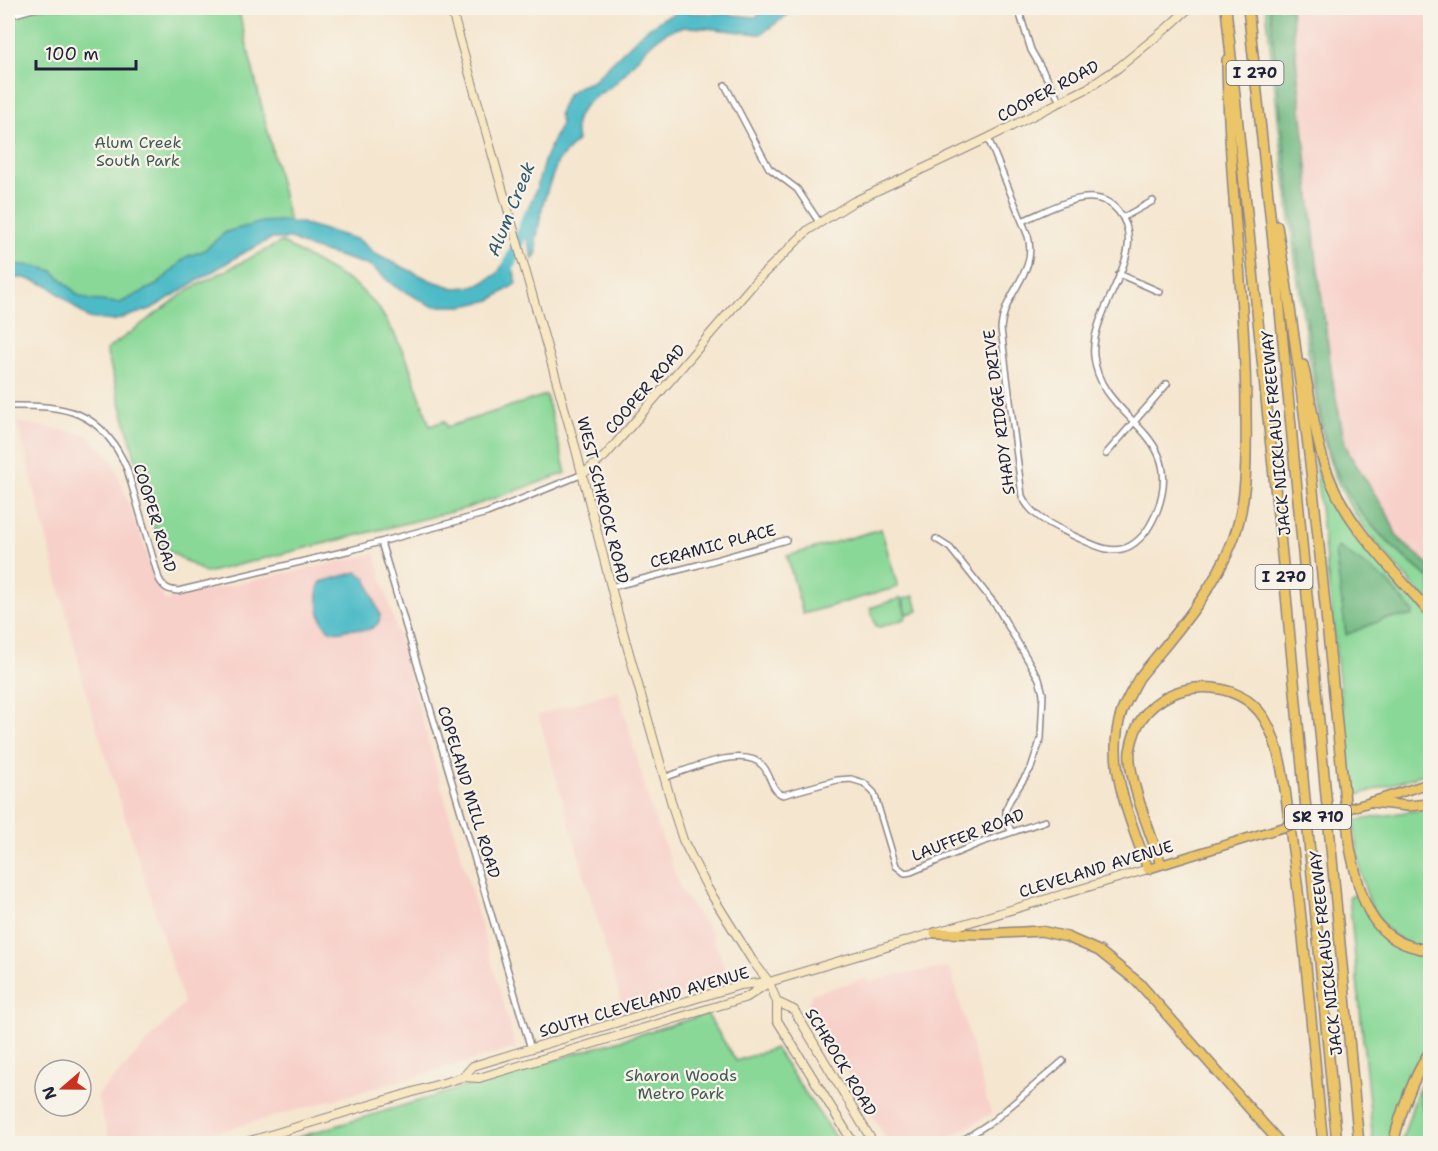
<svg xmlns="http://www.w3.org/2000/svg" width="1438" height="1151" viewBox="0 0 1438 1151" font-family="'Shantell Sans',sans-serif">
	<style>
		.built { fill: #f7d0c9 }
		.green { fill: #89d897; stroke: #567d69; stroke-width: 1.5; fill-rule: evenodd }
		.forest { fill: #6eb880; stroke: #486d5e; stroke-width: 1.5 }
		.water { fill: #4ebbc7; stroke: #386e81; stroke-width: 1.5 }
		.lines { fill: none; stroke-linecap: round; stroke-linejoin: round }
		.river { stroke: #4ebbc7; stroke-width: 12 }
		.street-casing { stroke: #8c8485; stroke-width: 8 }
		.secondary-casing { stroke: #8c8485; stroke-width: 10 }
		.primary-casing { stroke: #8c8485; stroke-width: 11 }
		.highway-casing { stroke: #8c8485; stroke-width: 12 }
		.street { stroke: #fff; stroke-width: 5 }
		.secondary { stroke: #f7e8c3; stroke-width: 8 }
		.primary { stroke: #ecc569; stroke-width: 8 }
		.highway { stroke: #ecc569; stroke-width: 9 }
		.primary-bridge-casing { stroke: #8c8485; stroke-width: 11; stroke-linecap: butt }
		.primary-bridge { stroke: #ecc569; stroke-width: 8 }
		.labels { text-anchor: middle; dominant-baseline: central; stroke-width: 4.5; stroke-linejoin: round; paint-order: stroke }
		.shield { fill: #f7f3e8; stroke: #62616f; stroke-width: 1.5 }
		.shield-label { font-size: 15px; font-weight: bold; fill: #22223b }
		.street-label { font-size: 16px; fill: #22223b; stroke: #f7f3e8 }
		.park-label { font-size: 16px; fill: #415957; stroke: #f7f3e8 }
		.water-label { font-size: 18px; font-style: italic; fill: #31586c; stroke: #f7f3e8 }
	</style>
	<rect width="100%" height="100%" fill="#f7f3e8"/>
	<filter id="ink" filterUnits="userSpaceOnUse"><feTurbulence type="fractalNoise" baseFrequency=".0167" numOctaves="2"/><feDisplacementMap in="SourceGraphic" scale="12" xChannelSelector="R" yChannelSelector="G"/><feConvolveMatrix kernelMatrix="1 2 1 2 8 2 1 2 1" color-interpolation-filters="sRGB"/></filter>
	<filter id="wash" filterUnits="userSpaceOnUse"><feTurbulence type="fractalNoise" baseFrequency=".008" numOctaves="4" result="noise"/><feDisplacementMap in="SourceGraphic" scale="24" xChannelSelector="R" yChannelSelector="G"/><feGaussianBlur stdDeviation="1.35" result="paint"/><feColorMatrix in="noise" values="0 0 0 0 0 0 0 0 0 0 0 0 0 0 0 0 0 1.4 0 .05"/><feComposite in="paint" operator="in"/></filter>
	<g filter="url(#wash)">
		<rect width="100%" height="100%" fill="#f5e6cf"/>
		<path class="built" d="M1291,8H1430V565L1402,542L1396,534L1388,515L1350,455L1345,443L1333,383L1316,254Z
			M17,422L88,435L113,461L164,600L375,554L516,1048L179,1143H110L97,1096L184,1003L89,703Z
			M618,690L650,805L682,893L711,932L728,977L679,995L623,1009L538,715Z
			M950,967L991,1114L941,1143H888L808,1005L812,994L866,978L868,983L896,975Z"/>
		<path class="green" d="M8,8H238L291,228L120,310L83,308L49,280L18,272L8,236Z
			M1266,8H1270C1281,121 1293,234 1311,346C1316,381 1320,435 1334,467C1353,513 1392,548 1430,579V605C1399,568 1361,531 1340,487C1318,441 1314,386 1306,337C1289,227 1278,117 1266,8Z
			M281,242L356,285L378,307L394,333L408,362L430,426L444,421L447,427L546,395L566,473L467,508L206,573L159,545L106,350L190,289Z
			M1312,434H1315L1336,497L1430,616V772L1352,797ZM1387,581L1413,612L1384,619Z
			M881,529L898,587L803,614L787,556Z
			M914,596L918,611L907,614L903,599Z
			M901,598L906,615L905,619L880,627L876,626L870,608Z
			M1430,810V949C1363,940 1361,875 1354,821L1410,811Z
			M1359,895C1377,933 1386,950 1430,956V1044L1415,1069L1404,1095L1392,1131L1390,1143H1373L1349,896Z
			M707,1014L736,1061L775,1048L839,1143H279Z
			M1430,1065V1071L1427,1075L1430,1143L1401,1144L1416,1095Z"/>
		<path class="forest" d="M1270,8H1291L1316,254L1333,383L1345,443L1350,455L1388,515L1396,534L1402,542L1430,565V579C1392,548 1353,513 1334,467C1320,435 1316,381 1311,346C1293,234 1281,121 1270,8Z
			M1339,547L1387,581L1413,612L1412,616L1384,619L1346,635L1335,551Z
			M1430,1071V1119C1417,1106 1419,1085 1430,1071Z"/>
		<path class="water" d="M768,8H797L761,34C740,33 695,24 678,28C648,36 635,67 613,85C602,93 588,99 581,111C574,121 575,130 577,141L558,161L548,188L542,208L536,241L537,252L533,259L522,222L536,190L545,158L561,124L559,113L567,95L578,87L593,81L643,32L662,19L679,12L727,14L755,17Z
			M284,221L301,223L359,240L377,255L430,280L454,288L470,287L481,284L497,274L509,256L517,283L491,300L464,306H432L394,286L371,266L308,247L291,239H271L243,253L151,309L113,321L88,318L49,286L25,278H8V264L35,266L53,271L79,296L89,300L120,303L158,284L186,257L203,251L226,232L262,222Z
			M357,572L366,578L380,615L379,622C371,632 363,630 352,629C346,629 340,633 333,631C319,628 317,600 318,588L321,582Z"/>
		<g class="lines">
			<path class="river" d="M503,275L506,273L529,214"/>
		</g>
	</g>
	<g filter="url(#ink)">
		<g class="lines">
			<defs>
				<path id="street" d="M1018,8L1031,50L1061,103
					M8,16L36,8
					M725,85L769,168L797,189L819,222
					M988,138L1028,236C1038,274 1004,290 1001,329L1022,496C1032,518 1053,525 1074,536C1092,544 1111,556 1130,546C1144,538 1151,525 1157,511C1188,429 1100,422 1094,356C1089,308 1153,253 1118,211C1094,181 1050,210 1022,221
					M1124,217L1153,201
					M1119,274L1160,292
					M8,406C66,405 102,410 127,469L159,579C164,588 168,590 178,591L351,550L487,513L583,474
					M1106,454L1167,384
					M936,539L950,548L997,607L1039,679L1043,694L1041,738L1031,768L1010,800L1006,809V819L1011,831
					M381,542L531,1049
					M611,587L698,565L786,540
					M664,778C687,770 744,744 763,766C771,775 771,791 783,795L837,780L851,779L864,783L874,793L896,866L905,873L911,872L980,843L1045,821
					M957,1144L994,1120L1063,1061
					M1174,1144H1176"/>
				<path id="secondary" d="M451,8L575,446L618,614L675,815L683,840L708,889L752,960L769,982L777,1002V1020L854,1144
					M583,474L605,456L756,281L808,230L853,202L988,138L1088,88L1118,68L1167,28L1189,8
					M777,1002L794,1010L874,1144
					M463,1077L473,1066L740,985L769,982L1148,869
					M240,1144L463,1077L479,1078L747,997L768,983"/>
				<path id="primary" d="M1371,802L1430,783
					M1148,869L1264,833"/>
				<path id="highway" d="M1226,8L1285,584L1337,1144
					M1248,8L1278,289L1359,1144
					M1277,226C1312,431 1327,640 1350,848C1361,899 1370,944 1430,950
					M1303,365C1312,402 1315,442 1329,477C1350,530 1395,571 1430,613
					M1371,802L1408,806L1430,804
					M1161,864C1152,837 1127,777 1130,751C1132,740 1136,726 1143,717C1171,678 1238,677 1264,718C1283,749 1285,793 1290,828C1305,933 1312,1038 1323,1144
					M1148,869C1130,820 1104,762 1122,711C1127,699 1133,689 1139,678C1174,634 1213,593 1233,540C1249,497 1246,450 1246,405C1245,290 1228,175 1227,60
					M935,933L985,934L1041,931L1067,937L1099,951L1139,983L1281,1144
					M1393,1144C1401,1110 1412,1080 1430,1051"/>
			</defs>
			<use href="#street" class="street-casing"/>
			<use href="#secondary" class="secondary-casing"/>
			<use href="#primary" class="primary-casing"/>
			<use href="#highway" class="highway-casing"/>
			<use href="#street" class="street"/>
			<use href="#secondary" class="secondary"/>
			<use href="#primary" class="primary"/>
			<use href="#highway" class="highway"/>
			<defs>
				<path id="primary-bridge" d="M1264,833L1371,802"/>
			</defs>
			<use href="#primary-bridge" class="primary-bridge-casing"/>
			<use href="#primary-bridge" class="primary-bridge"/>
		</g>
	</g>
	<g class="labels">
		<g class="shield">
			<rect x="1226.5" y="61" width="57" height="24" rx="4.5"/>
			<rect x="1255.5" y="565" width="57" height="24" rx="4.5"/>
			<rect x="1285" y="805" width="66" height="24" rx="4.5"/>
		</g>
		<g class="shield-label">
			<text x="1255" y="73">I 270</text>
			<text x="1284" y="577">I 270</text>
			<text x="1318" y="817">SR 710</text>
		</g>
		<g class="street-label">
			<text transform="translate(1048 91) rotate(-28)">COOPER ROAD</text>
			<text transform="translate(645 389) rotate(-49)">COOPER ROAD</text>
			<text transform="translate(999 412) rotate(-97)">SHADY RIDGE DRIVE</text>
			<text transform="translate(1276 433) rotate(-95)">JACK NICKLAUS FREEWAY</text>
			<text transform="translate(603 500) rotate(76)">WEST SCHROCK ROAD</text>
			<text transform="translate(155 518) rotate(73)">COOPER ROAD</text>
			<text transform="translate(713 546) rotate(-15)">CERAMIC PLACE</text>
			<text transform="translate(469 792) rotate(73)">COPELAND MILL ROAD</text>
			<text transform="translate(968 835) rotate(-21)">LAUFFER ROAD</text>
			<text transform="translate(1096 869) rotate(-17)">CLEVELAND AVENUE</text>
			<text transform="translate(1326 953) rotate(-96)">JACK NICKLAUS FREEWAY</text>
			<text transform="translate(644 1002) rotate(-16)">SOUTH CLEVELAND AVENUE</text>
			<text transform="translate(841 1062) rotate(59)">SCHROCK ROAD</text>
		</g>
		<g class="park-label">
			<text x="138" y="142">Alum Creek<tspan x="138" dy="18">South Park</tspan></text>
			<text x="681" y="1075">Sharon Woods<tspan x="681" dy="18">Metro Park</tspan></text>
		</g>
		<g class="water-label">
			<text transform="translate(511 209) rotate(-68)">Alum Creek</text>
		</g>
	</g>
	<rect width="1438" height="1151" fill="none" stroke="#f7f3e8" stroke-width="30"/>
	<g transform="translate(63 1088) rotate(250)"><circle r="28" fill="#f7f3e8" stroke="#a29fa3" stroke-width="1.5"/>
	<path d="M0-4.5L10 22L0 15L-10 22Z" fill="#c8321e"/>
	<text y="-9" font-size="16" font-weight="bold" text-anchor="middle" fill="#22223b">N</text>
	</g>
	<path d="M36 60v9h100v-9" fill="none" stroke="#22223b" stroke-width="3"/>
	<text x="45" y="60" font-size="18" fill="#22223b" stroke="#f7f3e8" stroke-width="4.5" paint-order="stroke">100 m</text>
</svg>
